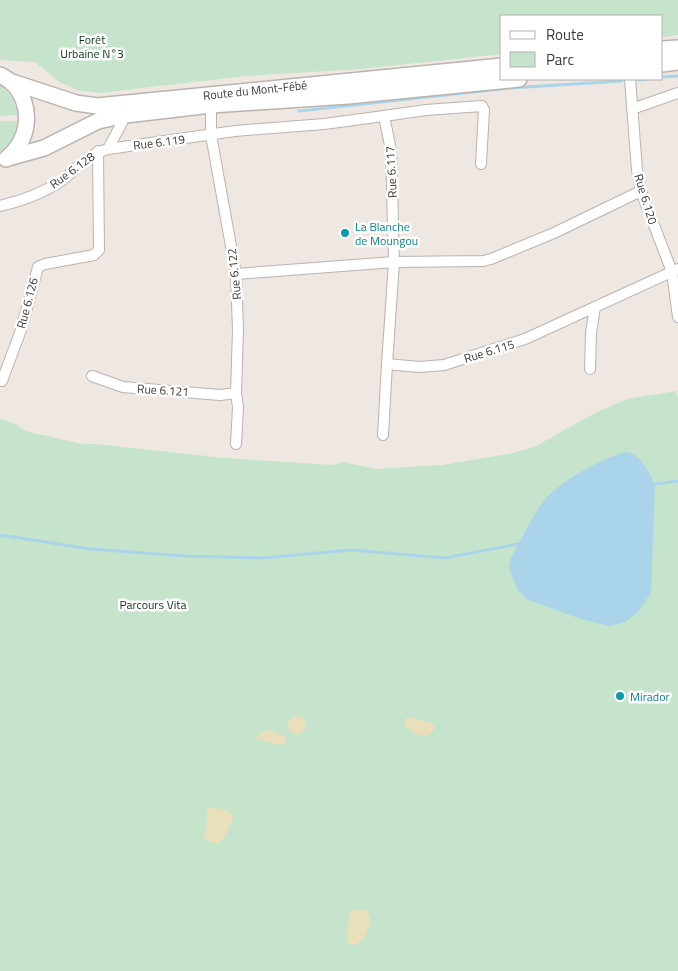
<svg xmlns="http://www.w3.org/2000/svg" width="678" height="971" viewBox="0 0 678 971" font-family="'Titillium Web',sans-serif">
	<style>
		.green { fill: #c6e4cc }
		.sand { fill: #e9dfba }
		.water { fill: #aad4e9 }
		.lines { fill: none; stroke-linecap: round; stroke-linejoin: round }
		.stream { stroke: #aad4e9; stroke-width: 3 }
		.street-casing { stroke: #bab3ae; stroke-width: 12 }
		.secondary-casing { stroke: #bab3ae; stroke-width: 18 }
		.street { stroke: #fff; stroke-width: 10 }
		.secondary { stroke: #fff; stroke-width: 15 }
		.culture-dot { fill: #0f9aa8; stroke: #fff; stroke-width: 2 }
		.labels { text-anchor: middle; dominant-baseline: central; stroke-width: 5; stroke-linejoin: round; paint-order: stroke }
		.park-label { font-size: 12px; fill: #0c351a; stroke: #fff }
		.street-label { font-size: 12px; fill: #3e3b39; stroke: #fff }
		.culture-label { font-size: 12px; fill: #0d838f; stroke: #fff; text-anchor: start }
	</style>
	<rect width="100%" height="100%" fill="#efe7e1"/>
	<path class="green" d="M0,0H678V35L662,37V16H502V54L361,69L246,76L99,93L77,90L59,82L35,62L0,60Z
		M0,84C10,93 14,102 18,115L0,116Z
		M0,121H17C16,133 11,145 0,152Z
		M676,391L678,398V971H0V418L17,425L25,431L82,444H96L224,458L333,465L344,462L375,469L442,465L513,453L536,446L595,413L627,399Z"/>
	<path class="sand" d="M288 725a9 9 0 1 1 18 0a9 9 0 1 1-18 0Z
		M409,717L433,724L434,729L430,735C421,738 409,732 404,723L406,718Z
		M270,730L285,736L286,740L284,744L281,745L256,739L257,736L263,731Z
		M210,808C216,808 233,809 233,818C233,821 229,825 228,829C225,835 224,841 217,844L207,841L204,837C208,827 206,819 207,809Z
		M355,909L367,911L370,917C369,930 367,940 353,945L347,943L349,915L351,911Z"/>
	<path class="water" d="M627,452C641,455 649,473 655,484L651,593L638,612L625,622L609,626L581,619L526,599L517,589L509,568L511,557C522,540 534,511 547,497C562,481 605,456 627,452Z"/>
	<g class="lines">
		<path class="stream" d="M662,77L678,76
			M638,80L647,79
			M299,111L510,88L622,81
			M652,486L655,484L678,481
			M0,535L91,549L183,556L262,558L351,550L445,558L523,543"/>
		<defs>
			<path id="street" d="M630,79L637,170L641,191L649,212L672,272L678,317
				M211,105V135L236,274L238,330L236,393L238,407L236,444
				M632,109L678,93
				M384,116L426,110L482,106L484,110L481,164
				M108,149L235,131L324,124L384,116L391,150L394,262L483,261L491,259L554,233L641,191
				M0,206C21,201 43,193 61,181C77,169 88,154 108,149L126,115
				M236,274L394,262L387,364L419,367L444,365L525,339L678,269
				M590,369L591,333L595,307
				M92,376L123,387L220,395L236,393
				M2,381L21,330L38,267L45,264L94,255L99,250L98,151
				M383,435L387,364"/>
			<path id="secondary" d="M662,49L678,48
				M662,64L678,62
				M0,75C6,78 12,82 16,87C33,110 29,141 6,159
				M12,82L76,103L97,106L502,66
				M8,158L44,148L98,121L126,115L211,105L348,96L519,79"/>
		</defs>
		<use href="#street" class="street-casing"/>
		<use href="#secondary" class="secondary-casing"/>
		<use href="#street" class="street"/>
		<use href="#secondary" class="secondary"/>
	</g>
	<g class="culture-dot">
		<circle cx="345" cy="233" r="5"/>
		<circle cx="620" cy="696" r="5"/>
	</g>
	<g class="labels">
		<g class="park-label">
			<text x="92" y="39">Forêt<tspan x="92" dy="14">Urbaine N°3</tspan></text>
			<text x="153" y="604">Parcours Vita</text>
		</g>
		<g class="street-label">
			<text transform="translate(255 90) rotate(-6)">Route du Mont-Fébé</text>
			<text transform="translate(159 142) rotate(-7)">Rue 6.119</text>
			<text transform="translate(72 170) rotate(-36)">Rue 6.128</text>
			<text transform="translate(391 172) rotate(-93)">Rue 6.117</text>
			<text transform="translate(646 199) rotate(73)">Rue 6.120</text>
			<text transform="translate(234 274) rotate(-96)">Rue 6.122</text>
			<text transform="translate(27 303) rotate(-75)">Rue 6.126</text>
			<text transform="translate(489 351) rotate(-17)">Rue 6.115</text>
			<text transform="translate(163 390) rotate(4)">Rue 6.121</text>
		</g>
		<g class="culture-label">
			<text x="355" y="226">La Blanche<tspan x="355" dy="14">de Moungou</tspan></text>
			<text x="630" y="696">Mirador</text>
		</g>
	</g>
	<rect x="500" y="15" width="162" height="65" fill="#ffffff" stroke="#b2b1b0"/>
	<rect x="510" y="31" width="25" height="8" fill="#ffffff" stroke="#b2b1b0"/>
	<text x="546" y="40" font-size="15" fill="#3e3b39">Route</text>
	<rect x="510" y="52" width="25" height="15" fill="#c6e4cc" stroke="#b2b1b0"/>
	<text x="546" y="65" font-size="15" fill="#3e3b39">Parc</text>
</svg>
